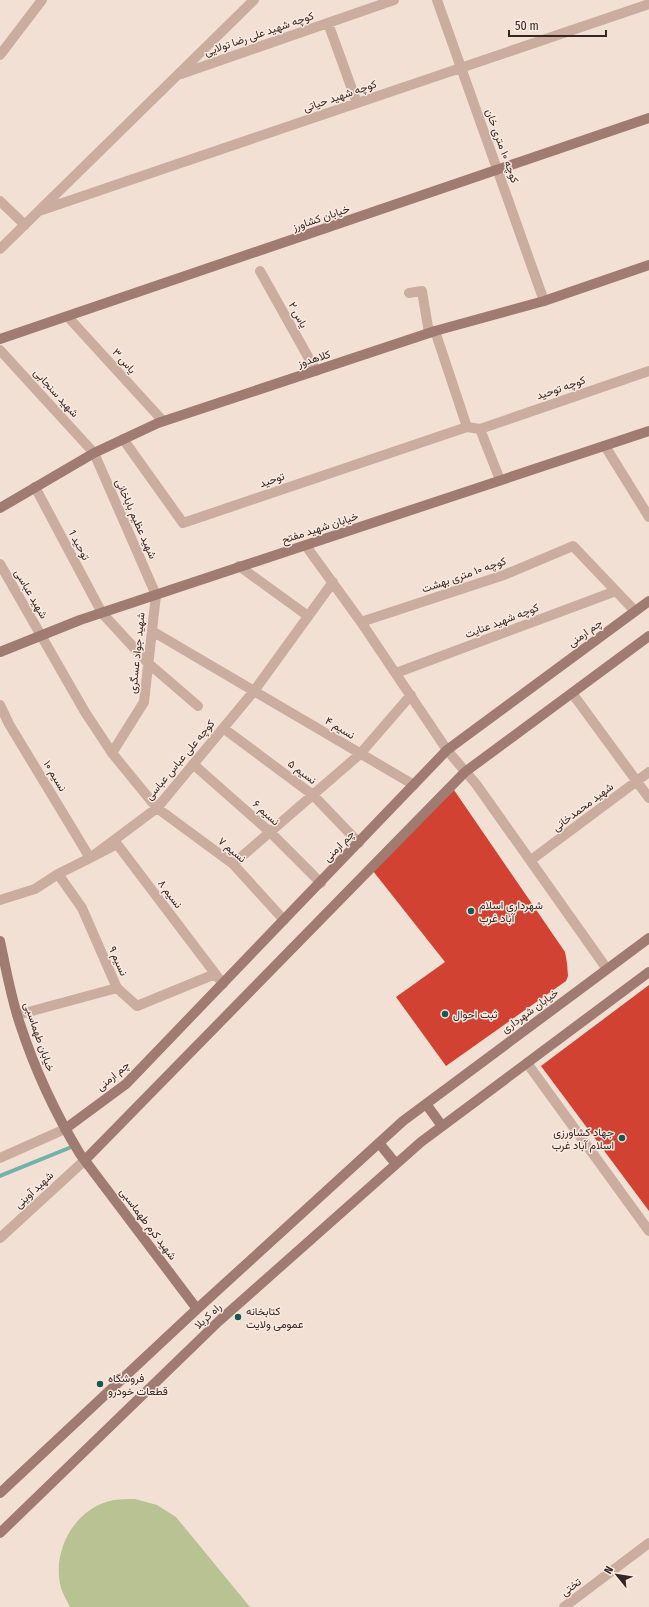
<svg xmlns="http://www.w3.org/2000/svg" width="649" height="1607" viewBox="0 0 649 1607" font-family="'Fira Sans Condensed',Vazirmatn,sans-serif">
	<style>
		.green { fill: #b9c293 }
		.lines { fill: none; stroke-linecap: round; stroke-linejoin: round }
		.stream { stroke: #71b2ab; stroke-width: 4 }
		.building { fill: #d14233 }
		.street { stroke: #cbad9f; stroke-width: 10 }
		.secondary { stroke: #9f7b71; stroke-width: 10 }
		.poi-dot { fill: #165953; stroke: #faeae0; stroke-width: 1.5 }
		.labels { text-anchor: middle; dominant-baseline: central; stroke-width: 3; stroke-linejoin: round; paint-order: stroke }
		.street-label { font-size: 11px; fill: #342624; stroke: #faeae0 }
		.poi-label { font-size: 11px; fill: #342624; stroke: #faeae0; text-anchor: start }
	</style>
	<rect width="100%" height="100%" fill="#f3e0d4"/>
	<path class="green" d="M135,1499L157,1505L176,1517L250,1607H70C67,1601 63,1594 61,1588C51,1551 75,1507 114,1500C120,1499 128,1499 135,1499Z"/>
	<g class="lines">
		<path class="stream" d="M0,1176L69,1148"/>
	</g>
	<path class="building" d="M454,790L565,952L567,963L568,976L566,981L446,1066L396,997L445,962L373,871Z
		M649,985V1211L541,1066Z"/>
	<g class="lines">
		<path class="street" d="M437,0L544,301
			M328,23L357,103
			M0,55L42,0
			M181,74L394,0
			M0,201L25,225
			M39,211L649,4
			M0,249L254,0
			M260,271L316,371
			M409,293L422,291L429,333
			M68,317L163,421
			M435,331L467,427L480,429L500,480
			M0,350L94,453L156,595L144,702L112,753
			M480,429L649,371
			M123,439L183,523L467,427
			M605,446L649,517
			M35,487L102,613L148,663L198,706
			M306,546L361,622L447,750L476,784L607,969
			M0,564L85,712L112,753L157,808L233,864L284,920
			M239,566L308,616
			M361,622L504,575L573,546L635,611
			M152,631L414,785
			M396,673L616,591
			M572,693L649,798
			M0,705L9,724L90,858L117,844L223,984
			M223,728L313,795L359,843
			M193,764L270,832L321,883
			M531,860L649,772
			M233,864L360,754L411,695
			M0,900L35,889L58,874L90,858L157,808L254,691L333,582
			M117,988L137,1006L215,974
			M17,1015L117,988L82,908L58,874
			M527,1063L649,1231
			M0,1158L65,1129
			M0,1238L85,1160
			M564,1607L649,1543"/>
		<path class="secondary" d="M0,339L649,118
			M0,508L94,453L158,423L435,331L544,301L649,265
			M0,652L80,620L649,431
			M0,941C6,969 11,998 20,1024C35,1070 55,1113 80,1154L197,1309
			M426,1104L442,1126
			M65,1129L126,1084L447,750L649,601
			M379,1143L396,1164
			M85,1160L465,772L649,636
			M0,1493L197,1309L403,1121L649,938
			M0,1533L219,1321L421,1142L649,972"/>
	</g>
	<g class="poi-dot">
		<circle cx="471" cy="911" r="4"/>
		<circle cx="445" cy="1014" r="4"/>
		<circle cx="622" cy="1138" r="4"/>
		<circle cx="238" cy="1317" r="4"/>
		<circle cx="100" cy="1384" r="4"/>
	</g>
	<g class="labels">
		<g class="street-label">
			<text transform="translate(259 34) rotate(-19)">کوچه شهید علی رضا تولایی</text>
			<text transform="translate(340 96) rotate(-19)">کوچه شهید حیاتی</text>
			<text transform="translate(502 146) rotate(70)">کوچه ۱۰ متری خان</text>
			<text transform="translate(321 218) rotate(-19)">خیابان کشاورز</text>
			<text transform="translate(298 315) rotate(61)">یاس ۲</text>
			<text transform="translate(314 359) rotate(-18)">کلاهدوز</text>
			<text transform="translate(124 361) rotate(48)">یاس ۳</text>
			<text transform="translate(561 388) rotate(-19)">کوچه توحید</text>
			<text transform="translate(56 393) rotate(48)">شهید سنجابی</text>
			<text transform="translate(272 480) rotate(-19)">توحید</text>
			<text transform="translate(136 519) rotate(66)">شهید عظیم باباخانی</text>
			<text transform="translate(320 528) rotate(-18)">خیابان شهید مفتح</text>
			<text transform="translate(79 545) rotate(62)">توحید 1</text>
			<text transform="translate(464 575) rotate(-19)">کوچه ۱۰ متری بهشت</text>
			<text transform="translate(31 594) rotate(60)">شهید عباسی</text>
			<text transform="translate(502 621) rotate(-21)">کوچه شهید عنایت</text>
			<text transform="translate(585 633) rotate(-36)">چم ارمنی</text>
			<text transform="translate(137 653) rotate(-84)">شهید جواد عسگری</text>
			<text transform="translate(340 728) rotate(31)">نسیم ۴</text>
			<text transform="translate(180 760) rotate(-50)">کوچه علی عباس عباسی</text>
			<text transform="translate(302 772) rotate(37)">نسیم ۵</text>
			<text transform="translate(55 776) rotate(59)">نسیم ۱۰</text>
			<text transform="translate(583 807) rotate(-37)">شهید محمدخانی</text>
			<text transform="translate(266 813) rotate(42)">نسیم ۶</text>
			<text transform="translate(339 846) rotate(-46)">چم ارمنی</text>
			<text transform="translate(232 850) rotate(40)">نسیم ۷</text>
			<text transform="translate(170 894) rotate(53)">نسیم ۸</text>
			<text transform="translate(118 961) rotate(66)">نسیم ۹</text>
			<text transform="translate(530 1011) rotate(-36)">خیابان شهرداری</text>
			<text transform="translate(39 1037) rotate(71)">خیابان طهماسبی</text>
			<text transform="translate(113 1076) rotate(-40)">چم ارمنی</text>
			<text transform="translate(34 1190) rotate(-43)">شهید آوینی</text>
			<text transform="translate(148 1224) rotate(53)">شهید کرم طهماسبی</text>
			<text transform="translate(208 1316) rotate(-43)">راه کربلا</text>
			<text transform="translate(571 1587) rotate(-37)">تختی</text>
		</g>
		<g class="poi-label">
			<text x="479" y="905">شهرداری اسلام<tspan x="479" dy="13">آباد غرب</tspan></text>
			<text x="453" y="1014">ثبت احوال</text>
			<text x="614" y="1132" text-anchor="end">جهاد کشاورزی<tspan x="614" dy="13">اسلام آباد غرب</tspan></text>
			<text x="246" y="1311">کتابخانه<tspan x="246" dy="13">عمومی ولایت</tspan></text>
			<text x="108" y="1378">فروشگاه<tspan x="108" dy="13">قطعات خودرو</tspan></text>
		</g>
	</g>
	<g transform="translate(617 1575) rotate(300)" stroke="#faeae0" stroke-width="3" paint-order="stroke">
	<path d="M0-3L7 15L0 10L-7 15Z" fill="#342624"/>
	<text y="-6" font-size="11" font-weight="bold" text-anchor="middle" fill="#342624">N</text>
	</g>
	<path d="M509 30v6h97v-6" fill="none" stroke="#342624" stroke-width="2"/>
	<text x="515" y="30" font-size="12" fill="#342624" stroke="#faeae0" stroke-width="3" paint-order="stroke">50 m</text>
</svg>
